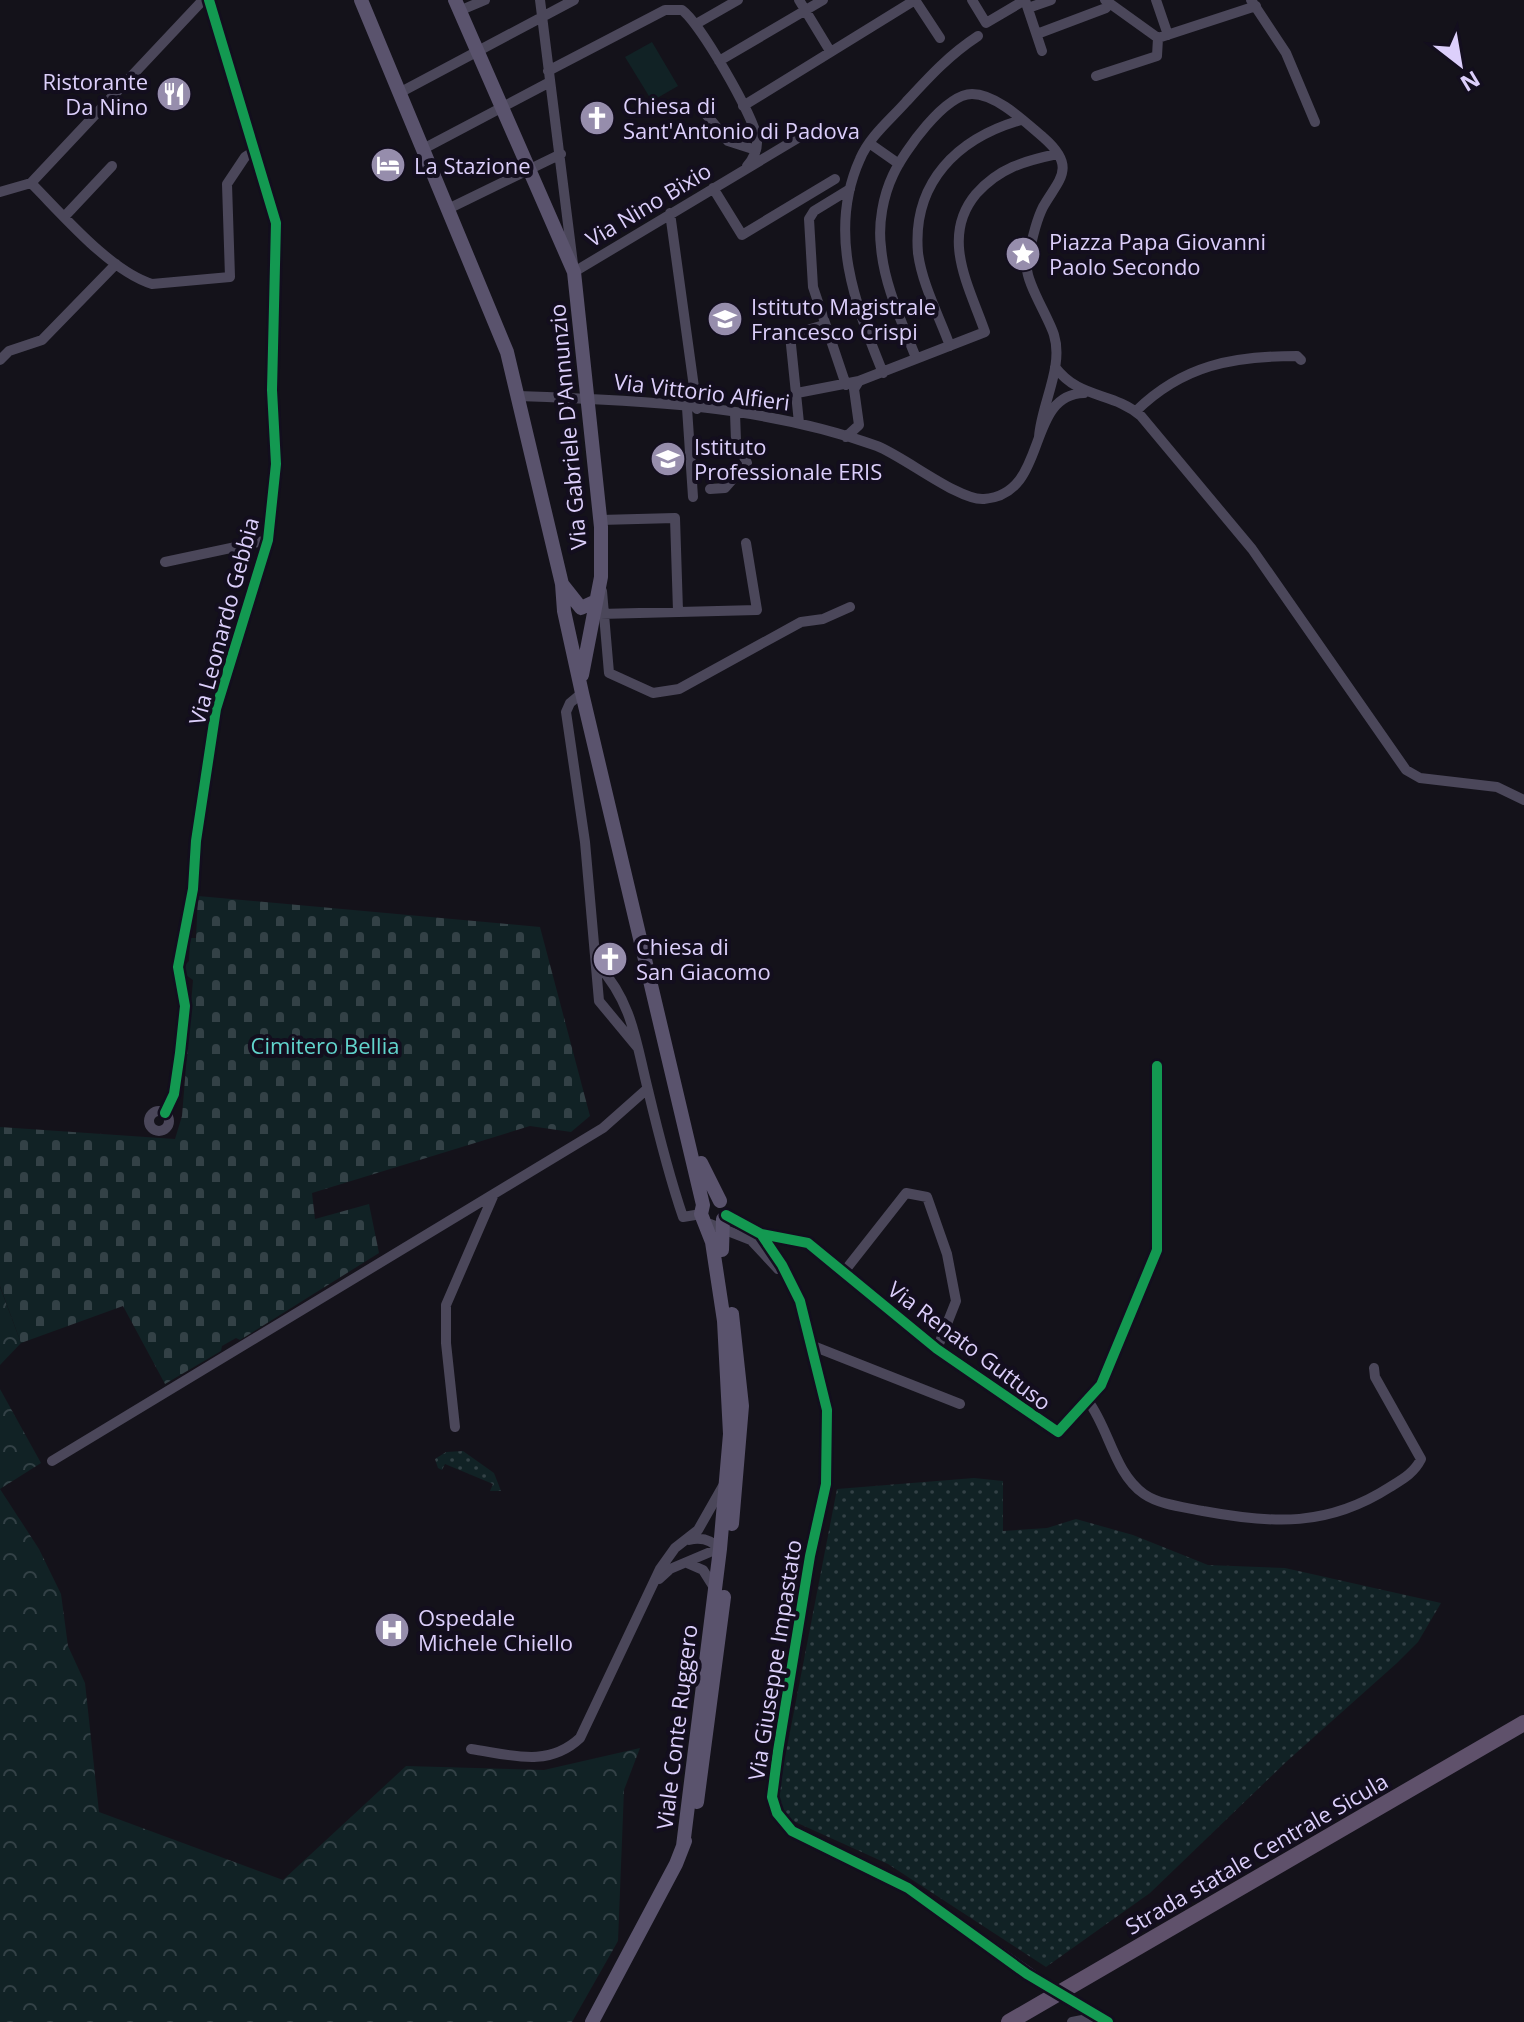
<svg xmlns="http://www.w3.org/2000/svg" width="1524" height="2022" viewBox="0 0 1524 2022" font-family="'Open Sans',sans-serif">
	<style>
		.grass { fill: url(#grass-dots) }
		.forest { fill: url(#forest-crowns) }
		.cemetery { fill: url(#cemetery-stones) }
		.garden { fill: #112225 }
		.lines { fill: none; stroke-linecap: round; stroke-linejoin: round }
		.minor { stroke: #4b475a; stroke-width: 10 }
		.secondary { stroke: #5a536d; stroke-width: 14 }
		.primary { stroke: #5f516b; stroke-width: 16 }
		.cycleway-casing { stroke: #130e1e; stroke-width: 15 }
		.cycleway { stroke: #139951; stroke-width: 10 }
		.labels { text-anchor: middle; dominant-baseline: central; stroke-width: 8; stroke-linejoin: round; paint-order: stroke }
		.poi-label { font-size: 22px; fill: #dccffb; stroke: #130e1e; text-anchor: start }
		.street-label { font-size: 22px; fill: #dccffb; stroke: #130e1e }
		.park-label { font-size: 22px; fill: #61d4cc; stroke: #130e1e }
	</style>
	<defs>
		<pattern id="grass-dots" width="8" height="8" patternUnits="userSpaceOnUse" patternTransform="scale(2)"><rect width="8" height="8" fill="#112225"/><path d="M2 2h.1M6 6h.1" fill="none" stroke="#334146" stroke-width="1.8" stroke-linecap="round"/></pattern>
		<pattern id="forest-crowns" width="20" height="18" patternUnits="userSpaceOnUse" patternTransform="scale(2)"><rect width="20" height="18" fill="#112225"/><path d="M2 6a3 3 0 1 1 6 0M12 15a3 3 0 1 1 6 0" fill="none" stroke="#334146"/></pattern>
		<pattern id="cemetery-stones" width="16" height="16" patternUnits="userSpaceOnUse" patternTransform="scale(2)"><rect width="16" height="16" fill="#112225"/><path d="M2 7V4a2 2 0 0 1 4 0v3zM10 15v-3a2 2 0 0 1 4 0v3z" fill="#334146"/></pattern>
	</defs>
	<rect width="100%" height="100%" fill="#14121a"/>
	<path class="grass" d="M463,1451L494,1473L501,1491H490L493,1484L445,1464L442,1470L438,1468L435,1459L446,1452Z
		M974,1478L1003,1481V1531L1047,1528L1076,1519L1133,1535L1208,1565L1285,1568L1441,1603L1418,1642L1397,1663L1286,1762L1150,1893L1046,1967L888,1864L782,1816L777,1799L837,1489Z"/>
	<path class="forest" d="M0,1287L21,1343L0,1365Z
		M0,1389L41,1463L0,1489L39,1549L61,1594L68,1646L85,1683L99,1812L283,1880L406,1766L544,1770L640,1748L624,1790L618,1941L572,2022H0Z"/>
	<path class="cemetery" d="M198,896L540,927L590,1116L571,1132L530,1126L312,1193L315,1219L369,1204L379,1253L240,1340L236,1338L222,1346L221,1351L165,1384L123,1306L21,1343L0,1286V1127L175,1139L182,1116L193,980L183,973V967L189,961L190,938H196Z"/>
	<path class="garden" d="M652,42L678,86L652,101L625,57Z"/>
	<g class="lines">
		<path class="minor" d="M540,0L574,272L808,132
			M799,0L830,51
			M972,0L986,23L1025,0
			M1025,0L1042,51
			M1105,0L1158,38
			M1156,0L1168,35
			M1251,0L1286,53L1315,122
			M1028,8L1051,0
			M459,11L485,0
			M696,24L738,0
			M1037,34L1106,8
			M1158,38L1256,6
			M719,61L823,0
			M548,71L665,10H682C700,23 753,115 757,138C758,149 754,158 747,166
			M1096,76L1157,56L1158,38
			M401,92L574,0
			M743,106L915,0L940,38
			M705,113L728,141L756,150
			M869,143L899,164
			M425,148L550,82
			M31,183C62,214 110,271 152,284L230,277L227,184L245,157L256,150
			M713,188L742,235L835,179
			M0,192L31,183L203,0
			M450,208L561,154
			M670,213L697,409
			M65,216L112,166
			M950,346C939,316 922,284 918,253C912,182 958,138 1021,120
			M916,358C902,322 884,285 881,247C878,224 883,196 893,175C904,151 945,94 972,94C997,94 1026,123 1044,138C1078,168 1058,180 1043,207C1035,223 1030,248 1027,266C1025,281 1049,318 1054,335C1064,367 1041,405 1039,437
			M0,360L9,351L42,340L116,264
			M1055,367C1080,400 1112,391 1141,416L1252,549L1406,770L1420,778L1497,787L1524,800
			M883,373C855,304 827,232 860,159C869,137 890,120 906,102C929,77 949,55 978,36
			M846,385L813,287L809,219L814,211L850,189
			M797,393L859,381L985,332C969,286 940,237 976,194C999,168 1024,161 1057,154
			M518,396C637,400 764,405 877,446C905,457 959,501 984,499C1050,494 1024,395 1084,393
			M687,408L693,497
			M1136,411C1183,365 1233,356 1297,356L1301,360
			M799,423L790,335L824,325
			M846,437L859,425L854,389L859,381
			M710,489L725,488L747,463L736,441L735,413
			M600,520L675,518L678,611
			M165,562L268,540
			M602,591L609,673L653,693L679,689L801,622L823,619L850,607
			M600,614L757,610L746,543
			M582,693L570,703L566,712L585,842L599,1001L638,1048
			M598,965C633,1003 636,1043 648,1090C658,1132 669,1176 683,1217L701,1214
			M149 1121a10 10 0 1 1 20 0a10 10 0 1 1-20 0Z
			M165,1113L174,1094L180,1053L185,1006L178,967L193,889L196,841L216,709L268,540L276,464L272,390L276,223L209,0
			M726,1215L761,1234L782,1265L800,1301L827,1410L826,1484L810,1556L778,1751L772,1797L777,1813L785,1825L806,1839L908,1888L1052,1988
			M710,1224L751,1240L778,1269
			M761,1234L808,1243L937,1349L1058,1432L1101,1385L1157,1250V1066
			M843,1273L906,1193L927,1197L947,1254L956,1301L937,1349
			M813,1346L960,1404
			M1088,1401C1109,1428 1114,1473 1144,1494C1160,1505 1184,1507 1203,1511C1273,1524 1328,1527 1390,1487C1403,1479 1414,1473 1421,1459L1375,1377L1374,1368
			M455,1427L446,1343V1305L494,1194
			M52,1461L603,1128L647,1089
			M689,1540C701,1537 712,1540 720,1550
			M687,1563L703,1570L715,1589
			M659,1579L670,1569L722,1547
			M471,1749C511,1755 548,1768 580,1738L660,1569L675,1548L698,1530L723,1486
			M1066,1998L1108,2022
			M1072,2022L1098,2017"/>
		<path class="secondary" d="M361,0L507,352L562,584L564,611L582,693L703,1205L701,1214L712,1242L724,1321L730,1434L720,1549L683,1846
			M455,0L574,272L601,527V577L582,675
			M562,584L581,608L596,601
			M701,1163L720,1201
			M722,1250L723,1219
			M732,1524L742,1406L732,1314
			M697,1802L724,1597
			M592,2022L676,1864L685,1841"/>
		<path class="primary" d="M1009,2022L1524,1723"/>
		<defs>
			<path id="cycleway" d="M165,1113L174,1094L180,1053L185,1006L178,967L193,889L196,841L216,709L268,540L276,464L272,390L276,223L209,0
				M726,1215L761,1234L782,1265L800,1301L827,1410L826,1484L810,1556L778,1751L772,1797L777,1813L792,1831L908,1888L1027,1974L1108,2022
				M761,1234L808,1243L937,1349L1058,1432L1101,1385L1157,1250V1066"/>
		</defs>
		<use href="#cycleway" class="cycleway-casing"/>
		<use href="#cycleway" class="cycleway"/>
	</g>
	<defs>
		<symbol id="restaurant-disc" viewBox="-11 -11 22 22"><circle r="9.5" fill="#968dac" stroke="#130e1e"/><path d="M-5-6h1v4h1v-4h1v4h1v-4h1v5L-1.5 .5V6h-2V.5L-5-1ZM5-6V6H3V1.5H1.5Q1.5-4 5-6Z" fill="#fff"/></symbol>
		<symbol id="church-disc" viewBox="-11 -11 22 22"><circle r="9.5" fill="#968dac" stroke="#130e1e"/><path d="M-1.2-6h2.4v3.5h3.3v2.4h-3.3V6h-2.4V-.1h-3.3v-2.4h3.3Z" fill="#fff"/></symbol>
		<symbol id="hotel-disc" viewBox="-11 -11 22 22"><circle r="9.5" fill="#968dac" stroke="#130e1e"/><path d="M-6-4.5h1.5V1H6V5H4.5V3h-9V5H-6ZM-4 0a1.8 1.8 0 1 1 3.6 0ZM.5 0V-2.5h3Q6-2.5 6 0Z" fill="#fff"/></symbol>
		<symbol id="sight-disc" viewBox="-11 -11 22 22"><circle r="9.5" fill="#968dac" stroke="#130e1e"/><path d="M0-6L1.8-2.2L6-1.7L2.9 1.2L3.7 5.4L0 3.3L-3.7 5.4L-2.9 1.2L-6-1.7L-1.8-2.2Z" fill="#fff"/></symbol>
		<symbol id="school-disc" viewBox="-11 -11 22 22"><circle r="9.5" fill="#968dac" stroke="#130e1e"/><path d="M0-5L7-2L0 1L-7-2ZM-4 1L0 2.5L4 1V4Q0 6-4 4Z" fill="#fff"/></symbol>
		<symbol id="hospital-disc" viewBox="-11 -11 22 22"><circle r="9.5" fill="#968dac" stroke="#130e1e"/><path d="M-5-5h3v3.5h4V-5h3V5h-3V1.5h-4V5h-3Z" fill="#fff"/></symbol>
	</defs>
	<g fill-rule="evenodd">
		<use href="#restaurant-disc" x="154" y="74" width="40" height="40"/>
		<use href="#church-disc" x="577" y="98" width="40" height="40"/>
		<use href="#hotel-disc" x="368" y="145" width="40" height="40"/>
		<use href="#sight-disc" x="1003" y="234" width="40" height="40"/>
		<use href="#school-disc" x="705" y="299" width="40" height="40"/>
		<use href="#school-disc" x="648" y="439" width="40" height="40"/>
		<use href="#church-disc" x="590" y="939" width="40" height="40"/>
		<use href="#hospital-disc" x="372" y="1610" width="40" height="40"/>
	</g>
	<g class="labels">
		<g class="poi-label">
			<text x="148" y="81" text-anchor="end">Ristorante<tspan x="148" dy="25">Da Nino</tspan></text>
			<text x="623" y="105">Chiesa di<tspan x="623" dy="25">Sant'Antonio di Padova</tspan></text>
			<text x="414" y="165">La Stazione</text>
			<text x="1049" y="241">Piazza Papa Giovanni<tspan x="1049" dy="25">Paolo Secondo</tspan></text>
			<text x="751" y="306">Istituto Magistrale<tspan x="751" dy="25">Francesco Crispi</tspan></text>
			<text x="694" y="446">Istituto<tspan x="694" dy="25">Professionale ERIS</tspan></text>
			<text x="636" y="946">Chiesa di<tspan x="636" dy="25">San Giacomo</tspan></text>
			<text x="418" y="1617">Ospedale<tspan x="418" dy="25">Michele Chiello</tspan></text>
		</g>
		<g class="street-label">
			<text transform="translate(648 204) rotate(-31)">Via Nino Bixio</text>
			<text transform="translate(702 391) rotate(7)">Via Vittorio Alfieri</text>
			<text transform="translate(567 427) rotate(-95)">Via Gabriele D'Annunzio</text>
			<text transform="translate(223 621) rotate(-75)">Via Leonardo Gebbia</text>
			<text transform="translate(970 1345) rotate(37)">Via Renato Guttuso</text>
			<text transform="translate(774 1660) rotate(-81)">Via Giuseppe Impastato</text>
			<text transform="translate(676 1727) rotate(-83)">Viale Conte Ruggero</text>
			<text transform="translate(1256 1853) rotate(-30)">Strada statale Centrale Sicula</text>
		</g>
		<g class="park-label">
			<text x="325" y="1045">Cimitero Bellia</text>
		</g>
	</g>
	<g transform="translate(1460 64) rotate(149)" stroke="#130e1e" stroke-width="6" paint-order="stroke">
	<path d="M0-6L14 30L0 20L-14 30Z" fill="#dccffb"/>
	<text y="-12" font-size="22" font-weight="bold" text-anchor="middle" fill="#dccffb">N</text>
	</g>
</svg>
